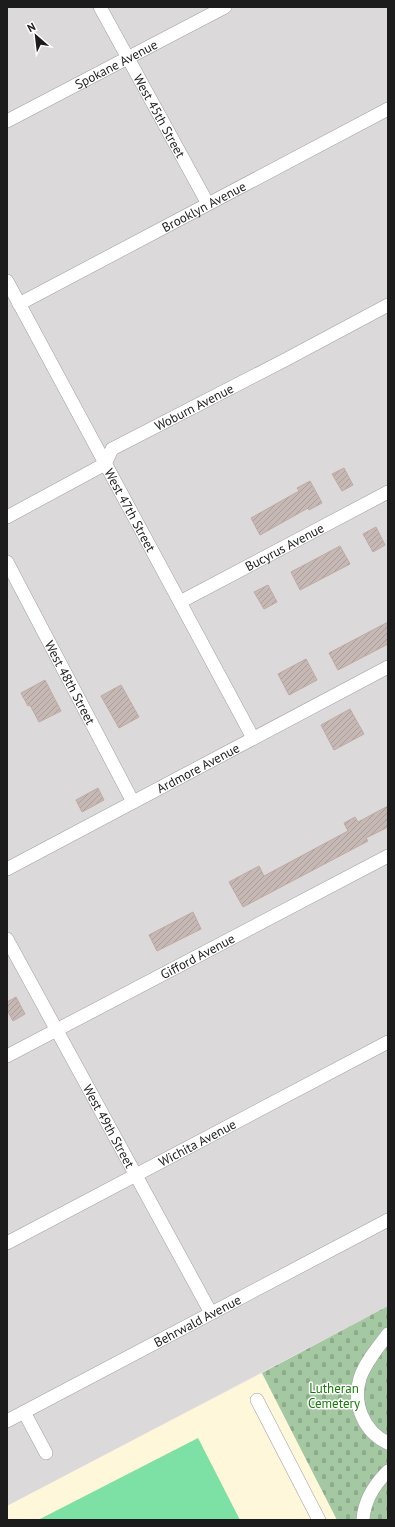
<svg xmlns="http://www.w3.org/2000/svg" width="395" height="1527" viewBox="0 0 395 1527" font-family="'PT Sans',sans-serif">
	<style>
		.residential { fill: #dbd9da }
		.education { fill: #fff7da }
		.cemetery { fill: url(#cemetery-stones) }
		.pitch { fill: #7de0a5 }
		.building { fill: url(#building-hatch); stroke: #c0aaa4 }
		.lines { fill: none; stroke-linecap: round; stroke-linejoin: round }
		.minor-casing { stroke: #a0a0a0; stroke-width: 14 }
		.minor { stroke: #fff; stroke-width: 13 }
		.labels { text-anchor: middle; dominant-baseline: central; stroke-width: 3; stroke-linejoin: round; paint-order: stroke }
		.street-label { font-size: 13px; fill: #1c1c1c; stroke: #fff }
		.park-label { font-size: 13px; fill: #177d08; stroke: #fff }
	</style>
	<defs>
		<pattern id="cemetery-stones" width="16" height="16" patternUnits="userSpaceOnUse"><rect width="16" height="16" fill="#a4c8a2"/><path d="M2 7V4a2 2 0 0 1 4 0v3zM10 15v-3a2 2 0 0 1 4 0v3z" fill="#8dab8b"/></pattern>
		<pattern id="building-hatch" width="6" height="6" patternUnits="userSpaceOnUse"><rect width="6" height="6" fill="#c6b8b5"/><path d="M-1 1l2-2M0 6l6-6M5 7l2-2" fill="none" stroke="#aa9e9b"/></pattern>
	</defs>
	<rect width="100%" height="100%" fill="#eee7e2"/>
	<path class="residential" d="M7,7H388V1306L7,1506Z"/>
	<path class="education" d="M262,1373L337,1520H7V1506Z"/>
	<path class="cemetery" d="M388,1306V1520H337L262,1373Z"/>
	<path class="pitch" d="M198,1438L240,1520H38Z"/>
	<path class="building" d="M344,468L353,485L342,491L332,474Z
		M310,481L322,503L309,510L308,508L260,535L251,518L299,491L297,488Z
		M376,527L385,545L373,552L363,534Z
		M340,546L350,564L300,590L291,572Z
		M268,585L277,602L264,609L254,592Z
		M388,622V644L338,670L329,653Z
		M306,659L317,680L289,695L278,674Z
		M45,680L61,711L39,722L30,705L28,706L21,693Z
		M121,685L139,717L119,728L101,696Z
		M350,709L364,734L334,750L321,725Z
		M98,788L104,800L82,812L76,800Z
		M388,806V827L366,838L368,841L243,907L229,882L259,866L264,876L348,831L344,823L355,817L358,822Z
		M193,912L201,929L157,951L149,935Z
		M16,997L25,1014L13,1021L7,1010V1002Z"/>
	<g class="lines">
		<defs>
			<g id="minor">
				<path id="s1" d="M100,7L208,204"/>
				<path id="s2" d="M7,121L225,7"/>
				<path id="s3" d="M7,281L253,738"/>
				<path id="s4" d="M19,304L388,109"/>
				<path id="s5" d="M7,517L105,464L112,449L285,360L388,305"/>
				<path id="s6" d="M7,562L133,802"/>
				<path id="s7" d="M180,602L388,492"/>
				<path id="s8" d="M7,869L388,667"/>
				<path id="s9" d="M7,939L211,1313"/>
				<path id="s10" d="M7,1056L388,856"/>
				<path id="s11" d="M7,1243L388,1042"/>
				<path d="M388,1334C378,1347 365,1363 360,1378C352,1404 364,1432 388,1443"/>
				<path d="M257,1400L319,1520"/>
				<path d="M24,1412L46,1453"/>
				<path id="s12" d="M7,1421L388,1220"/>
				<path d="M363,1520C364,1501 375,1484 388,1471"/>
			</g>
		</defs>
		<use href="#minor" class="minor-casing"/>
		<use href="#minor" class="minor"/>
	</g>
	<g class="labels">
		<g class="street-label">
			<text stroke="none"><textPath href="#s2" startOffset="123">Spokane Avenue</textPath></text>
			<text stroke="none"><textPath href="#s1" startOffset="124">West 45th Street</textPath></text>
			<text stroke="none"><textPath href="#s4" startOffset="209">Brooklyn Avenue</textPath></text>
			<text stroke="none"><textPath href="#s5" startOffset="220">Woburn Avenue</textPath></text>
			<text stroke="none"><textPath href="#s3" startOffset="260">West 47th Street</textPath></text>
			<text stroke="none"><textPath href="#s7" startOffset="118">Bucyrus Avenue</textPath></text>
			<text stroke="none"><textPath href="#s6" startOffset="136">West 48th Street</textPath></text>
			<text stroke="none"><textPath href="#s8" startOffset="216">Ardmore Avenue</textPath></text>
			<text stroke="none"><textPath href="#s10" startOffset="215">Gifford Avenue</textPath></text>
			<text stroke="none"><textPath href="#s9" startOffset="213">West 49th Street</textPath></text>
			<text stroke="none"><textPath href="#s11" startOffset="215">Wichita Avenue</textPath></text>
			<text stroke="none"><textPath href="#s12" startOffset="215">Behrwald Avenue</textPath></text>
		</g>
		<g class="park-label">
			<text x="334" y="1388">Lutheran<tspan x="334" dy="15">Cemetery</tspan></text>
		</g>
	</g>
	<rect width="395" height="1527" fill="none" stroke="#1c1c1c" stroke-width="16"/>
	<g transform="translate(36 36) rotate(332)" stroke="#ffffff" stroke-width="3" paint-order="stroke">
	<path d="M0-3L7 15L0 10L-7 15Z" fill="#1c1c1c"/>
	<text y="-6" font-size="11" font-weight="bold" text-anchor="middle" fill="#1c1c1c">N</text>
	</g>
</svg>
